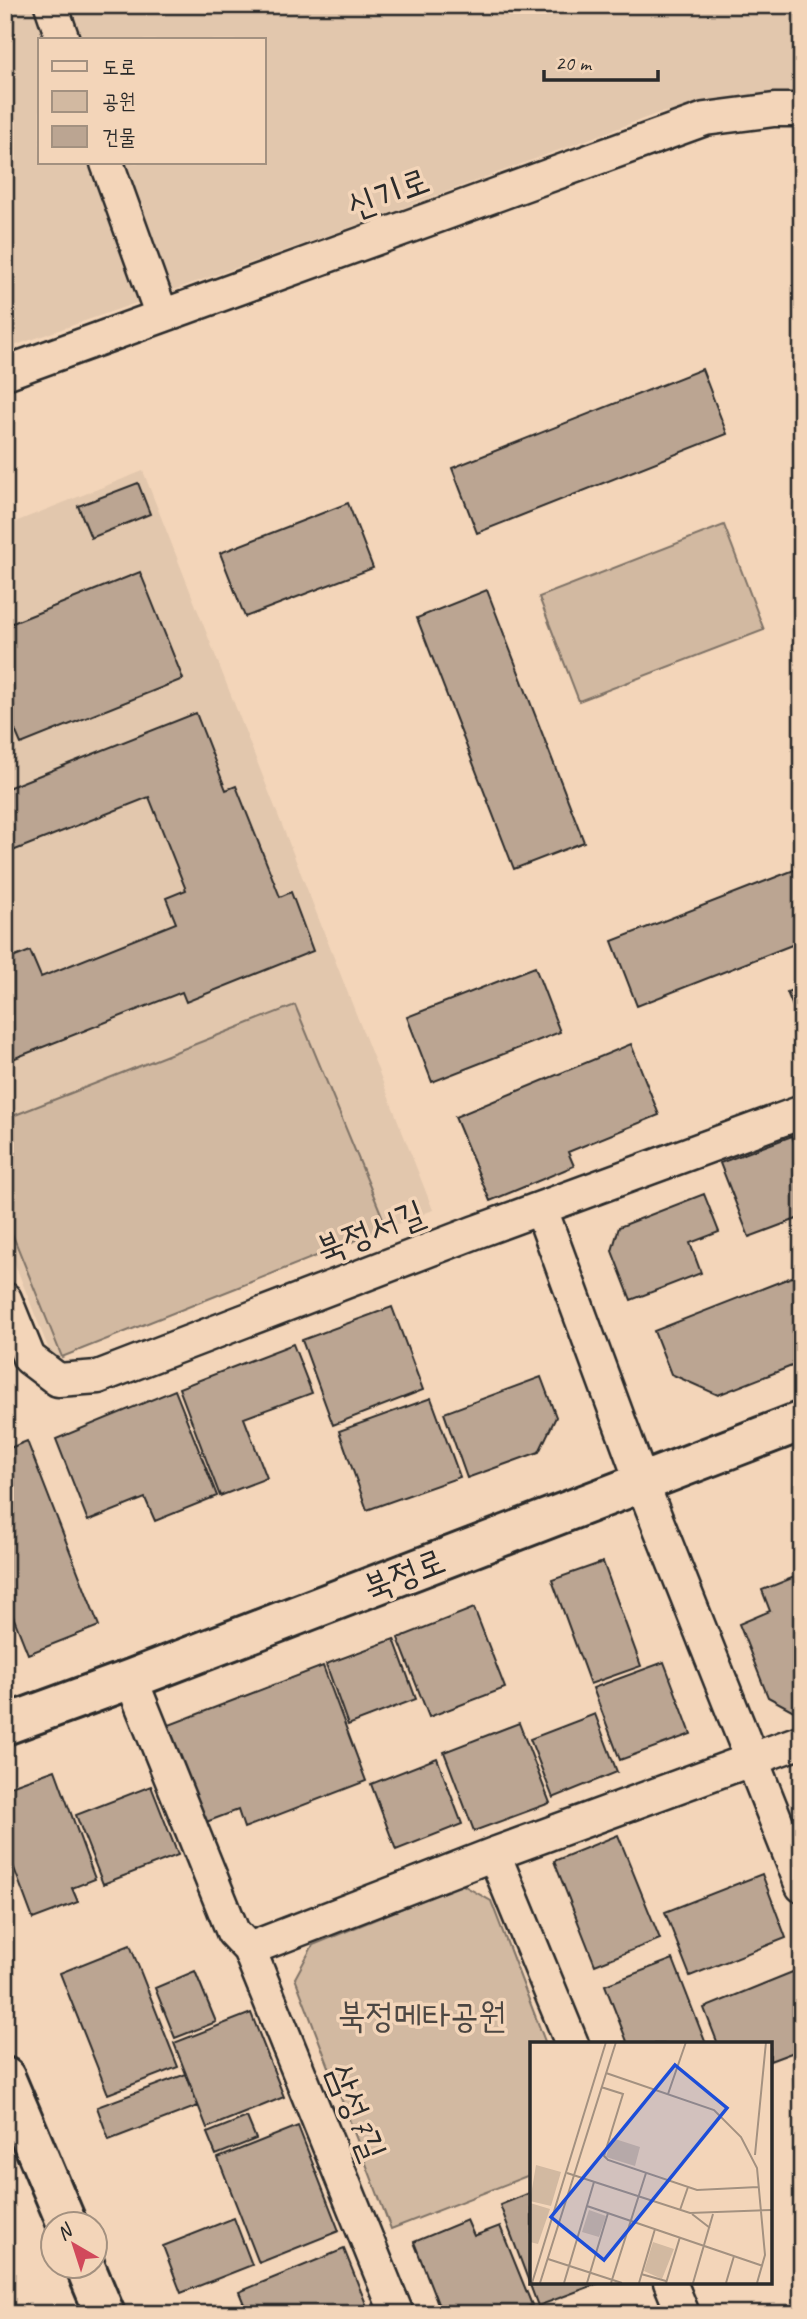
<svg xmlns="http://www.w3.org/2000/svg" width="807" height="2319" viewBox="0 0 807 2319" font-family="Caveat,'Poor Story',sans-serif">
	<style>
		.built { fill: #e2c7ad; fill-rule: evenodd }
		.green { fill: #d2b9a1; stroke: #7e7266; stroke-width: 2 }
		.building { fill: #bba592; stroke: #2b2b2b; stroke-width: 2 }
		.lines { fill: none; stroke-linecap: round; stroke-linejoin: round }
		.street-casing { stroke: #2b2b2b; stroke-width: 37 }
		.secondary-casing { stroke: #2b2b2b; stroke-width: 44 }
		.primary-casing { stroke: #2b2b2b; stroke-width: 44 }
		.street { stroke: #f3d5b9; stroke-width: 32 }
		.secondary { stroke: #f3d5b9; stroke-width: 38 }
		.primary { stroke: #f3d5b9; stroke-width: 38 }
		.labels { text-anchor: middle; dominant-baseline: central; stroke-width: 7; stroke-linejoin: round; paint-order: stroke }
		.street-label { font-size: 35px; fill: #2b2b2b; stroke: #f3d5b9 }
		.park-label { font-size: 35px; fill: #4c4743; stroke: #f3d5b9 }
		.inset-road { fill: none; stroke: #a39180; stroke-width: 2 }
		.view { fill: #1d4ed8; fill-opacity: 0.15; stroke: #1d4ed8; stroke-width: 3.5 }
		.inset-edge { fill: none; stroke: #2b2b2b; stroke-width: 3.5 }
	</style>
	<rect width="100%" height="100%" fill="#f3d5b9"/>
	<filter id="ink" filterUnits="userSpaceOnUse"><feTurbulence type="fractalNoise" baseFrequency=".0143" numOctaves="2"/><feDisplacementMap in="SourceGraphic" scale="14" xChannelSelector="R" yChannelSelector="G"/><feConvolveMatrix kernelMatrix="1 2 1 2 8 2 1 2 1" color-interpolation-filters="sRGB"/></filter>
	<g filter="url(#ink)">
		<path class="built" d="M5,5H802V90L659,113L335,233L5,349ZM40,40H264V163H40Z
			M143,471L433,1210L53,1360L5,1239V526Z"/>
		<path class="green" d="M724,525L764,630L579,701L539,597Z
			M295,1005L387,1228L62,1357L5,1216V1119Z
			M461,1884L491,1901L546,2044H532V2174L391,2229L295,1978L313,1945Z"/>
		<path class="building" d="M702,369L727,434L477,533L452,468Z
			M138,483L150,514L91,538L78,506Z
			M348,503L373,568L245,617L220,553Z
			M140,572L183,679L21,744L15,730L5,724V626Z
			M487,590L584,842L514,869L417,618Z
			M196,713L226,790L236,786L280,897L291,892L313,951L186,1002L182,992L5,1062V961L30,951L41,977L176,923L166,898L186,890L149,797L5,854V789Z
			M802,867V941L637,1006L612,941Z
			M535,967L560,1032L432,1082L407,1017Z
			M802,986V1029L787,992Z
			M631,1044L659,1115L568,1152L574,1166L490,1201L455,1117Z
			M792,1136L802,1161V1217L749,1237L720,1163Z
			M704,1194L719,1232L690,1243L701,1273L631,1300L612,1251L619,1227Z
			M802,1273V1362L718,1395L671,1374L654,1331Z
			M392,1307L423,1390L333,1425L302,1340Z
			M293,1344L312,1393L244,1418L267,1478L220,1496L179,1388Z
			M541,1377L556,1417L539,1452L467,1478L444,1413Z
			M175,1390L217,1496L155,1521L145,1498L88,1521L56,1439Z
			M431,1398L460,1477L367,1510L339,1431Z
			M27,1441L99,1626L28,1654L5,1596V1450Z
			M603,1562L641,1666L590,1684L552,1580Z
			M802,1574V1715H801L768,1697L739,1624L770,1611L762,1590Z
			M474,1608L505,1688L429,1717L398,1638Z
			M394,1639L416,1699L348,1725L326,1664Z
			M664,1662L691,1734L620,1760L593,1688Z
			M323,1666L366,1781L244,1828L238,1810L201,1824L164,1727Z
			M595,1714L617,1772L553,1798L530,1739Z
			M519,1723L550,1803L474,1831L444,1752Z
			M437,1758L462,1824L396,1850L371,1784Z
			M55,1770L95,1879L72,1888L78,1902L33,1919L5,1844V1788Z
			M151,1786L178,1855L103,1884L76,1815Z
			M618,1835L660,1939L595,1965L554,1861Z
			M762,1874L786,1938L690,1976L665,1912Z
			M130,1945L178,2067L108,2094L60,1973Z
			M673,1959L706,2044H628L605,1985Z
			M800,1969L802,2049L770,2061V2044H718L704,2008Z
			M195,1971L216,2022L175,2038L155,1988Z
			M251,2013L284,2097L207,2128L174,2043Z
			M186,2074L198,2106L109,2140L97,2107Z
			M247,2117L256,2139L216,2155L207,2133Z
			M298,2126L339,2231L259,2263L218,2158Z
			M532,2192V2282H602L538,2306L500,2205Z
			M234,2218L252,2265L181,2293L163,2246Z
			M467,2220L474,2236L500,2226L532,2305L511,2314H442L414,2242Z
			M344,2249L370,2314H248L239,2292Z"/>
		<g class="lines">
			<defs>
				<path id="street" d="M51,5L63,40
					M107,163L162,316
					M5,373L705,119L774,110H802
					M541,1209L642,1483L802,1886
					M5,1299L29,1358L58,1380L98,1377L473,1233L802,1112
					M131,1679L233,1932L249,1949L397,2314
					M494,1854L572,2044
					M249,1949L494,1854L802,1741
					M670,2282L683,2314"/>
				<path id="secondary" d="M5,1725L131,1679L802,1421"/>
				<path id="primary" d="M5,2077L67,2224
					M85,2266L105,2314"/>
			</defs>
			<use href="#street" class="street-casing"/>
			<use href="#secondary" class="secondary-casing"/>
			<use href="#primary" class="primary-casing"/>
			<use href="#street" class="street"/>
			<use href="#secondary" class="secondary"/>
			<use href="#primary" class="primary"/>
		</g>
	</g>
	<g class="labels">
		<g class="street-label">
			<text transform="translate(388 193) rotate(-20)">신기로</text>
			<text transform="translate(370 1231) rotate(-21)">북정서길</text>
			<text transform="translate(404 1574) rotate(-21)">북정로</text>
			<text transform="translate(357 2112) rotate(68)">삼성7길</text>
		</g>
		<g class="park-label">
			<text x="422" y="2015">북정메타공원</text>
		</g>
	</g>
	<g transform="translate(530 2042)">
		<rect width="242" height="242" fill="#f3d5b9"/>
		<path d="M82,96L110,105L105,124L76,115ZM6,123L31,130L21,164L0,159ZM0,161L20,167L8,202L0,200ZM59,168L76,174L69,195L52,190ZM123,200L144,207L132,237L114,229Z" fill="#d2b9a1"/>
		<path class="inset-road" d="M76,31L184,68L211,95L227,126L235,213L227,241M71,45L93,52L74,114L78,118L167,148L228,145M138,52L156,0M242,85V110M225,113L236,0M37,131L160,171L242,168M57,164L233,224M150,168L158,145M162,172L180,186M18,217L92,241M111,232L136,239M2,241L76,0M10,241L86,0M34,241L64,140M57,241L78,171M81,241L116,131M109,241L125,187M136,241L150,195M163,241L183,172M196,241L204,214"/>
		<path class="view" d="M145,23L197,66L74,218L21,175Z"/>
		<rect width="242" height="242" class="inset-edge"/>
	</g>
	<rect width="807" height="2319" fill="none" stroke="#f3d5b9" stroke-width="28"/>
	<rect x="14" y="14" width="779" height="2291" fill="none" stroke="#2b2b2b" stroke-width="2.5" filter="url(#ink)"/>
	<rect x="38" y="38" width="228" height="126" fill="#f3d5b9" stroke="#a39180" stroke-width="2"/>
	<rect x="52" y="61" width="35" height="10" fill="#f3d5b9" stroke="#a39180" stroke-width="2"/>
	<text x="102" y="74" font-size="21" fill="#2b2b2b">도로</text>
	<rect x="52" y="91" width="35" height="21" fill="#d2b9a1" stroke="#a39180" stroke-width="2"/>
	<text x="102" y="108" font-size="21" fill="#2b2b2b">공원</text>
	<rect x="52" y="126" width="35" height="21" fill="#bba592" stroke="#a39180" stroke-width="2"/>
	<text x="102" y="144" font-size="21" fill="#2b2b2b">건물</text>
	<g transform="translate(74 2245) rotate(321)"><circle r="33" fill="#f3d5b9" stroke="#a39180" stroke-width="2"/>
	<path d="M0-5L12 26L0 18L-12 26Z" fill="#d1495b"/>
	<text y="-10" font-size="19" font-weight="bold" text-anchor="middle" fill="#2b2b2b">N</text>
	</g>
	<path d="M544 70v10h114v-10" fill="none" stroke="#2b2b2b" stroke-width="3.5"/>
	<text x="555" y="70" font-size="21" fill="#2b2b2b" stroke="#f3d5b9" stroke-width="5" paint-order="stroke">20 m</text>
</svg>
